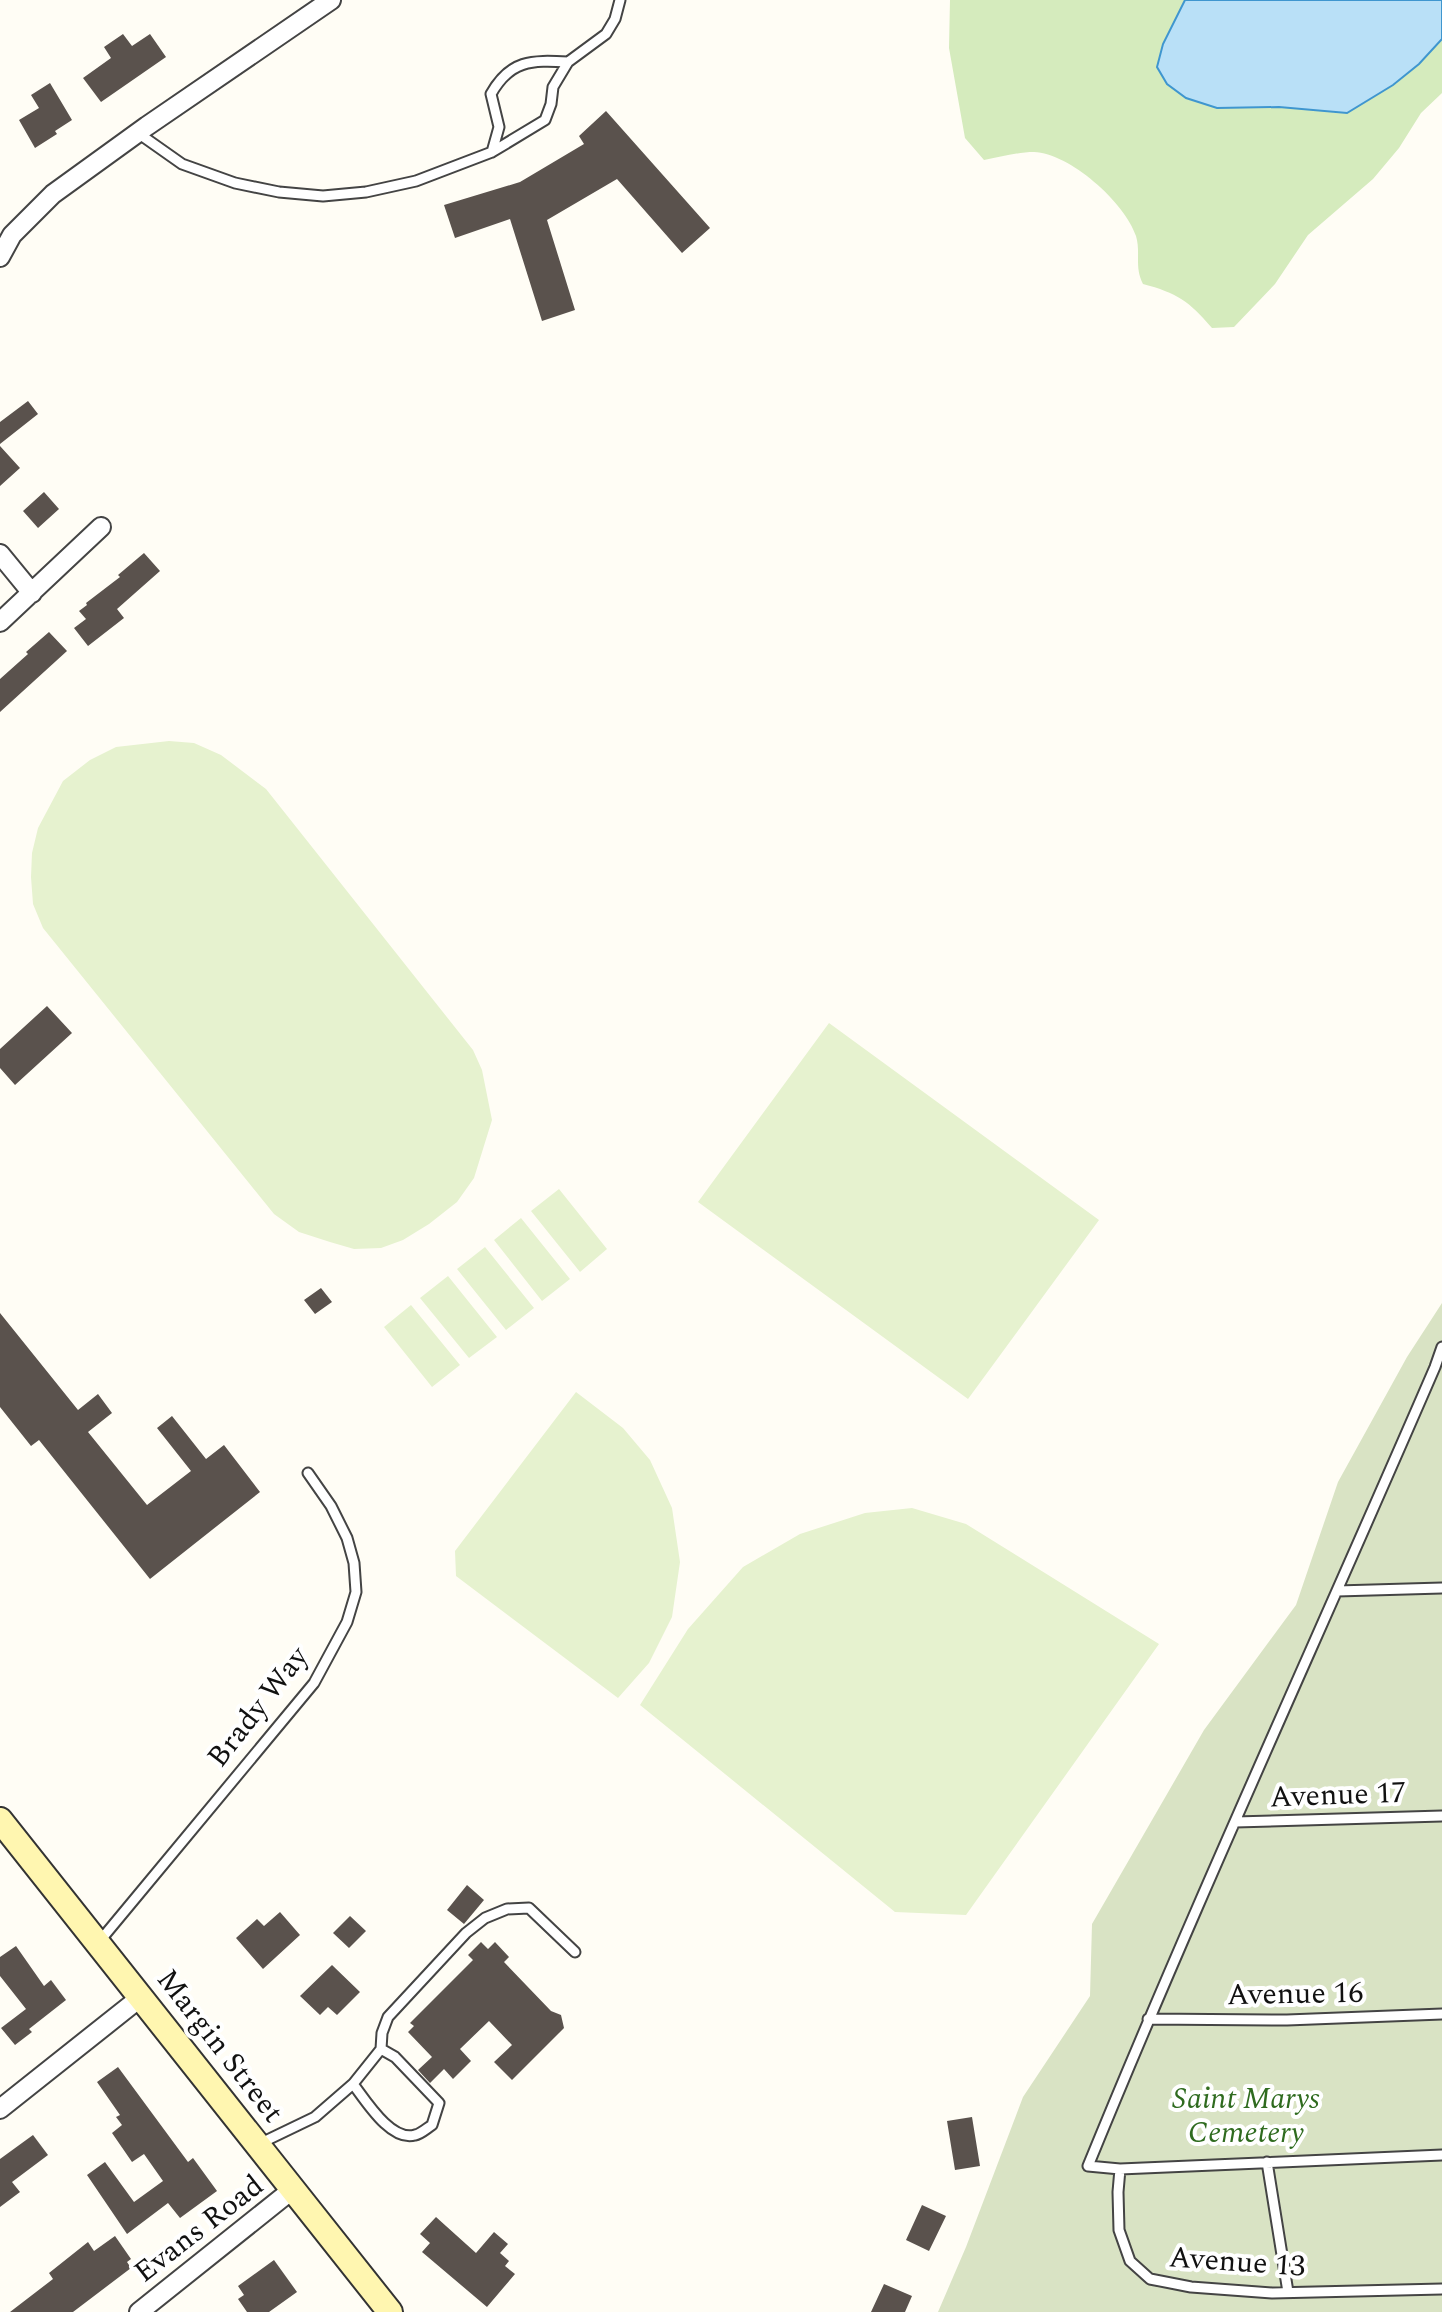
<svg xmlns="http://www.w3.org/2000/svg" width="1442" height="2312" viewBox="0 0 1442 2312" font-family="Spectral,serif">
	<style>
		.green { fill: #d5ebbd }
		.cemetery { fill: #d9e3c4 }
		.pitch { fill: #e6f2cf }
		.water { fill: #b9e0f7; stroke: #3f96cf; stroke-width: 2 }
		.building { fill: #5a524d }
		.lines { fill: none; stroke-linecap: round; stroke-linejoin: round }
		.lane-casing { stroke: #444; stroke-width: 13 }
		.street-casing { stroke: #444; stroke-width: 22 }
		.secondary-casing { stroke: #333; stroke-width: 28 }
		.lane { stroke: #fff; stroke-width: 9 }
		.street { stroke: #fff; stroke-width: 18 }
		.secondary { stroke: #fff6b0; stroke-width: 24 }
		.labels { text-anchor: middle; dominant-baseline: central; stroke-width: 8; stroke-linejoin: round; paint-order: stroke }
		.street-label { font-size: 30px; fill: #111; stroke: #fff }
		.park-label { font-size: 30px; font-style: italic; fill: #2f6b1f; stroke: #fff }
	</style>
	<rect width="100%" height="100%" fill="#fffdf5"/>
	<path class="green" d="M950,0H1185L1183,6L1217,108L1279,107L1347,113L1393,85L1419,64L1442,39V93L1421,113L1399,148L1373,179L1308,235L1275,284L1234,327L1212,328C1189,301 1177,293 1143,284C1134,266 1141,253 1136,236C1125,202 1069,153 1034,152C1018,152 1000,157 984,160L965,138L949,48Z"/>
	<path class="cemetery" d="M1442,1303V2312H938L966,2247L1023,2097L1090,1996L1092,1924L1204,1730L1296,1605L1338,1482L1407,1357Z"/>
	<path class="pitch" d="M169,741L194,743L221,755L266,789L473,1050L482,1070L492,1120L474,1178L457,1202L429,1224L403,1240L381,1248L354,1249L330,1242L299,1232L274,1214L43,928L33,904L31,877L32,853L38,828L63,781L90,760L116,747Z
		M829,1023L1099,1220L968,1399L698,1202Z
		M559,1189L607,1249L580,1272L531,1211Z
		M521,1218L570,1279L542,1301L494,1240Z
		M485,1247L534,1308L506,1330L457,1269Z
		M448,1276L497,1337L469,1358L420,1298Z
		M411,1305L460,1365L432,1387L384,1327Z
		M576,1392L623,1428L650,1460L672,1508L680,1562L672,1617L649,1663L618,1698L456,1576L455,1551Z
		M912,1508L966,1524L1159,1644L966,1915L895,1912L640,1705L688,1629L743,1567L800,1534L865,1513Z"/>
	<path class="water" d="M1185,0H1442V39L1419,64L1393,85L1347,113L1279,107L1217,108L1186,98L1167,84L1157,67L1163,44Z"/>
	<path class="building" d="M123,34L132,46L150,34L166,57L101,102L83,78L111,58L104,47Z
		M50,83L72,120L55,131L57,134L35,148L19,120L39,108L31,95Z
		M606,111L710,228L682,253L617,179L547,220L575,310L542,321L510,219L455,238L444,205L520,182L584,144L579,136Z
		M28,401L38,414L0,444V422Z
		M0,446L20,468L0,486Z
		M44,492L59,509L38,528L23,511Z
		M144,553L160,571L117,609L124,618L88,646L74,628L86,619L79,611L87,605L86,603L120,577L118,575Z
		M49,632L67,651L0,712V679L28,654L26,652Z
		M47,1006L72,1033L15,1085L0,1068V1049Z
		M321,1288L332,1302L315,1314L304,1300Z
		M0,1313L78,1410L98,1394L112,1413L88,1432L147,1505L191,1471L157,1428L172,1416L206,1459L224,1445L260,1492L150,1579L39,1440L31,1446L0,1407Z
		M467,1885L484,1900L464,1924L447,1910Z
		M280,1912L300,1935L263,1969L236,1938L257,1919L264,1926Z
		M350,1916L366,1931L349,1948L333,1933Z
		M481,1942L488,1949L495,1942L509,1957L504,1962L551,2011L561,2015L564,2028L512,2080L494,2062L512,2045L489,2021L460,2049L471,2061L453,2079L444,2069L430,2083L418,2070L432,2057L408,2032L414,2026L410,2023L473,1960L468,1955Z
		M16,1946L44,1986L51,1980L66,2000L29,2029L32,2032L15,2045L1,2028L26,2009L0,1976V1957Z
		M332,1965L360,1992L337,2015L328,2007L320,2015L300,1996Z
		M118,2067L188,2162L193,2158L217,2191L180,2218L168,2203L127,2234L87,2175L105,2162L134,2202L163,2181L144,2154L132,2162L112,2133L122,2125L116,2117L120,2115L97,2082Z
		M972,2117L980,2166L955,2170L947,2121Z
		M33,2135L48,2155L12,2182L20,2192L0,2207V2159Z
		M922,2205L946,2216L929,2251L906,2240Z
		M436,2217L476,2253L494,2232L508,2244L500,2253L509,2261L505,2266L515,2274L487,2307L422,2252L430,2243L420,2234Z
		M115,2236L131,2259L127,2262L131,2268L73,2312H10L53,2279L49,2273L88,2242L94,2251Z
		M274,2260L297,2292L269,2312H247L238,2299L244,2295L238,2286Z
		M884,2284L912,2296L905,2312H871Z"/>
	<g class="lines">
		<defs>
			<path id="lane" d="M138,133L182,164L235,183L279,192L323,196L366,192L416,181L492,152L545,120L551,104L553,87L568,62L606,34L615,19L620,0
				M492,152L499,127L491,94C510,60 531,60 568,62
				M1442,1347L1435,1367C1320,1633 1198,1897 1088,2166L1120,2169L1442,2155
				M1337,1591L1442,1588
				M1235,1822L1442,1816
				M99,1942L314,1683L347,1622L356,1592L354,1563L347,1538L331,1506L308,1473
				M1148,2019L1287,2020L1442,2014
				M353,2084C366,2101 391,2142 415,2135C421,2134 427,2128 432,2125L439,2103L395,2057L381,2049
				M261,2143L315,2117L353,2084L381,2049L382,2033L388,2017L466,1933L485,1918L507,1909L529,1908L575,1952
				M1267,2162L1288,2292
				M1120,2169L1118,2192L1119,2230L1130,2261L1150,2279L1191,2287L1272,2293L1442,2289"/>
			<path id="street" d="M0,257L12,235L53,194L147,126L331,0
				M0,554L32,593
				M0,622L101,527
				M0,2109L141,1997
				M139,2312L293,2189"/>
			<path id="secondary" d="M0,1820L390,2312"/>
		</defs>
		<use href="#lane" class="lane-casing"/>
		<use href="#street" class="street-casing"/>
		<use href="#secondary" class="secondary-casing"/>
		<use href="#lane" class="lane"/>
		<use href="#street" class="street"/>
		<use href="#secondary" class="secondary"/>
	</g>
	<g class="labels">
		<g class="street-label">
			<text transform="translate(258 1707) rotate(-52)">Brady Way</text>
			<text transform="translate(1338 1795) rotate(-2)">Avenue 17</text>
			<text transform="translate(1295 1994) rotate(-1)">Avenue 16</text>
			<text transform="translate(220 2046) rotate(52)">Margin Street</text>
			<text transform="translate(199 2229) rotate(-38)">Evans Road</text>
			<text transform="translate(1237 2262) rotate(4)">Avenue 13</text>
		</g>
		<g class="park-label">
			<text x="1246" y="2099">Saint Marys<tspan x="1246" dy="34">Cemetery</tspan></text>
		</g>
	</g>
</svg>
